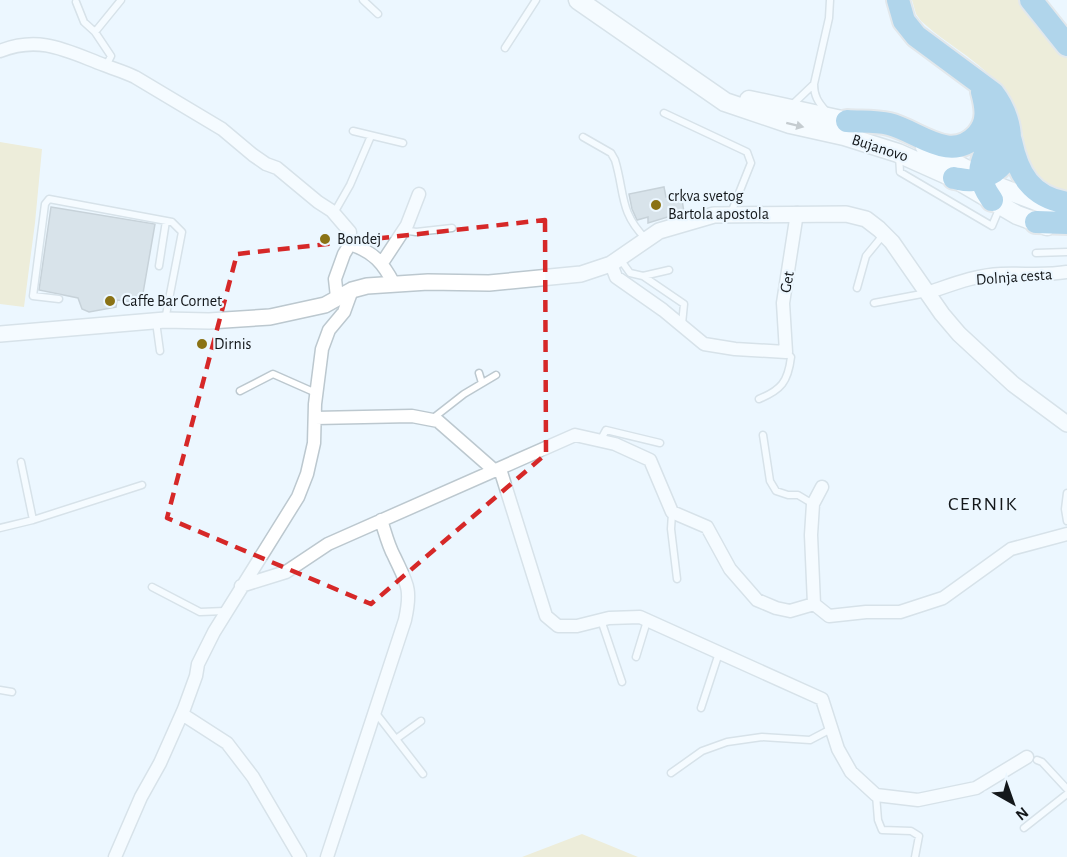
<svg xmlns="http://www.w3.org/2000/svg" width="1067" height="857" viewBox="0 0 1067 857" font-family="'Alegreya Sans',sans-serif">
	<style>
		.green { fill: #eedfae }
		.building { fill: #bfcad1; stroke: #9aa5ac; stroke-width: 1.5 }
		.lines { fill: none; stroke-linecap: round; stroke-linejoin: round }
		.service-casing { stroke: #bcc8cf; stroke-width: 9 }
		.minor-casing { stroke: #bcc8cf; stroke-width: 15 }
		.tertiary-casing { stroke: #bcc8cf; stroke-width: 18 }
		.secondary-casing { stroke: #bcc8cf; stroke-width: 21 }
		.motorway-casing { stroke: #d5d5d6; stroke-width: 26 }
		.service { stroke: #fff; stroke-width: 6 }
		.minor { stroke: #fff; stroke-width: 12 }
		.tertiary { stroke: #fff; stroke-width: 15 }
		.secondary { stroke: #fff; stroke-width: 18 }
		.motorway { stroke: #66aad3; stroke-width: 22 }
		.oneway { fill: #959798 }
		.marked { fill: none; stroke: #d62828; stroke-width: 4.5; stroke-dasharray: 12 8; stroke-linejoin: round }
		.poi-dot { fill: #8a7215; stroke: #ecf7ff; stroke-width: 2 }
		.labels { text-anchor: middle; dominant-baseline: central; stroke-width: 4.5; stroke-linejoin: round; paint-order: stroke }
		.street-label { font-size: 16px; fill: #14181b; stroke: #ecf7ff }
		.poi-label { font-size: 16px; fill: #14181b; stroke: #ecf7ff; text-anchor: start }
		.quarter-label { font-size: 20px; letter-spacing: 1.5px; fill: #14181b; stroke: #ecf7ff }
	</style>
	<rect width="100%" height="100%" fill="#ecf7ff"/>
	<path class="green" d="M912,0H1022L1067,55V195H1061L1030,173C1025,153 1024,128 1015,110C994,66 955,52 921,21L916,14Z
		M0,142L42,149L35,223L24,307L0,304Z
		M582,834L638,857H522Z"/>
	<path class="building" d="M664,187L666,197L681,194L684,212L648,223V217L637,220L632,209L629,194Z
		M51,207L155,224L142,299L134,298L133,302L117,300L116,307L89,312L82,309L78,298L39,290Z"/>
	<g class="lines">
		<defs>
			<path id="service" d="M363,0L378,14
				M76,2L84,22L95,32L111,56L106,66
				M95,32L121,0
				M505,48L536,0
				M814,84L829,18L830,0
				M792,105L814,84C814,96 818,102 826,111
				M664,113L747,152L751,163L731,213
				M353,131L403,143
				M583,137L611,153L615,160C625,193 619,212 646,239
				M899,156L900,172L992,226L1000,207
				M334,213L350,185L371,136
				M404,230L416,232L452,228
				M1036,253L1067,252
				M620,259L630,273L643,276L684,304L682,324
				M159,266L166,221
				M643,276L669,270
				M857,288L866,256L884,234
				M59,299L33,296L45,204L49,199L172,222L182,232L165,320
				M874,303L927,293
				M156,322L160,351
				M479,373L482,383
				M240,391L273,374L316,393
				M759,399C781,390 788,382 791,357L786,352
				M432,419L464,394L496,375
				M763,435L770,481L776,491L788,495H798L813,504
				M600,441L606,430L660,443
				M21,462L33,520
				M1067,493L1065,509L1067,521
				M672,513L671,529L677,579
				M0,528L33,520L142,485
				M152,587L200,612L225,611
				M601,620L622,682
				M636,657L647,621
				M0,690L12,692
				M701,708L719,653
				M375,712L423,774
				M396,739L421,721
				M1037,760L1042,762L1067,789
				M671,773L702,751L727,742L762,737L810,740L831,729
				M876,795L878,820L882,830L911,831L919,836L915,857
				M1024,828L1067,794"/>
			<path id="minor" d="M0,51C40,35 67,51 104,65C114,69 125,72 135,77L222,129L253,155L266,164L277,168L318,202L332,211L350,232V244L344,254L335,279L337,297
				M350,244C374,252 383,263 394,284
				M382,263L407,225L419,194
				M611,264L616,277L663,310L704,344L735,349L786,352L783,303L797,213
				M927,293C951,285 975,275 1001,274C1023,273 1045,276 1067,272
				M315,418L412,416L438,421L495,471
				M500,469L546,616L558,626H577L609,618L640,617L822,699L838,749L851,772L876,795L918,800L976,788L1027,757
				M822,487L813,504L811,535L814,604L829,616L866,612H900L943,598L1011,549L1067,534
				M241,586L286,572L328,544L575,435L615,444L650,460L672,512L707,527L730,569L757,600L776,608L790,611L814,604
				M182,714L227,743L253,777L300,857
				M115,857L141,797L160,763L184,709L196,676L198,664L214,632L298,497L307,474L314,443L315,404L322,349L329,330L344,312L352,290
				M327,857L405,620C412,588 407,584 394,556C388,545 385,532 381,520"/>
			<path id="tertiary" d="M0,334L165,320L209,321L270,317L325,305L352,290L367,286L428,282L489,283L581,274L611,264L659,231L714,215L846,214L866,219L879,229L892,242L942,314L959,334L1013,384L1067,424"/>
			<path id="secondary" d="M578,0L725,102L790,124L844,136L898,153L954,178L1017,215L1047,226
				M749,100L860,124
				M925,147L999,187L1055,208"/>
			<path id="motorway" d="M898,0L904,21L916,36L993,93C1017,124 1020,173 972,180C966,181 960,179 954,178
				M1031,0L1067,45
				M847,121C860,122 876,121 889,124C918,131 950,164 977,135C989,122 986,107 982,92
				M1011,141C1018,174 1031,197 1067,203
				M992,200C964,161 995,156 994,120
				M1036,222L1067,223"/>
		</defs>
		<use href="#service" class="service-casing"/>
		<use href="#minor" class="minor-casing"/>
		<use href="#tertiary" class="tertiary-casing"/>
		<use href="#secondary" class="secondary-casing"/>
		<use href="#motorway" class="motorway-casing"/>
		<use href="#service" class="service"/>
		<use href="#minor" class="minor"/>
		<use href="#tertiary" class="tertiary"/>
		<use href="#secondary" class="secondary"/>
		<use href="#motorway" class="motorway"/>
	</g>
	<defs><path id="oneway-solid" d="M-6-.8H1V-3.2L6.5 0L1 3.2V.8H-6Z" transform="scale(1.5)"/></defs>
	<use class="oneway" href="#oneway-solid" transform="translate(795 125) rotate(14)"/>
	<path d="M0 0H1067V857H0ZM545,220L546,454L371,604L167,518L237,254Z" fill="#ecf7ff" fill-opacity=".55" fill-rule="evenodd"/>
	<path class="marked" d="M545,220L546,454L371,604L167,518L237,254Z"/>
	<g class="poi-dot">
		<circle cx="656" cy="205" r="6"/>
		<circle cx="325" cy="239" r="6"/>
		<circle cx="110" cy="301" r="6"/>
		<circle cx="202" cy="344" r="6"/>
	</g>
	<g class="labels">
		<g class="street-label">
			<text transform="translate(880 148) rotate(18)">Bujanovo</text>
			<text transform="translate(1014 277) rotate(-4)">Dolnja cesta</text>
			<text transform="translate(787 282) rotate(-80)">Get</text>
		</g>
		<g class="poi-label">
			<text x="668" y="196">crkva svetog<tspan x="668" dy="18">Bartola apostola</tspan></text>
			<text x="337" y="239">Bondej</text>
			<text x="122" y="301">Caffe Bar Cornet</text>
			<text x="214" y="344">Dirnis</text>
		</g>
		<g class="quarter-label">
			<text x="983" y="504">CERNIK</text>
		</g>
	</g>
	<g transform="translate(1013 803) rotate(140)" stroke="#ecf7ff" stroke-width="4.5" paint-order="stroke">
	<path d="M0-4.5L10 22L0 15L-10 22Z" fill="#14181b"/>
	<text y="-9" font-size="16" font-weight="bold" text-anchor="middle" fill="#14181b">N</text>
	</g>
</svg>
